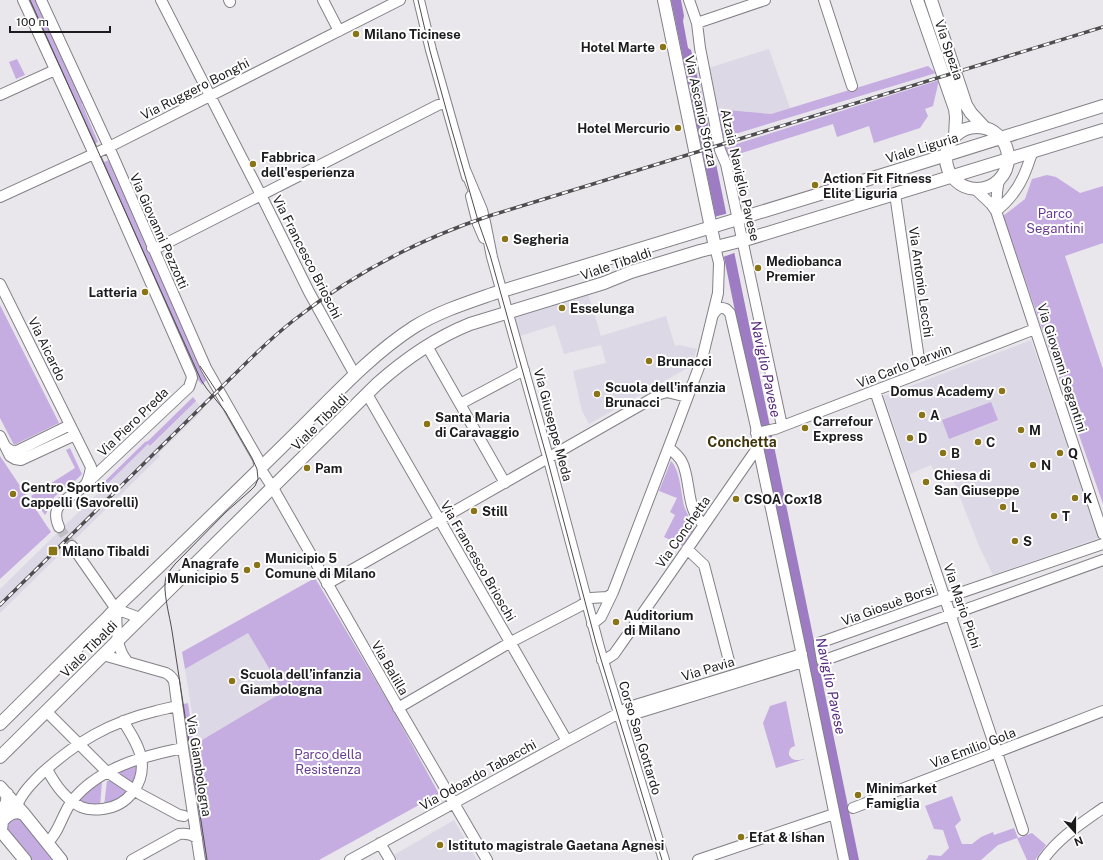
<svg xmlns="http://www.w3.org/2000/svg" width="1103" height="860" viewBox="0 0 1103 860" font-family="'Public Sans',sans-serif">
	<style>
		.built { fill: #ddd8e5 }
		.green { fill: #c5ade2 }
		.water { fill: #9d7cc3 }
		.pier { fill: #e9e6ec }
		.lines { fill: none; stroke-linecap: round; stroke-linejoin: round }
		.minor-tunnel { stroke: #c0bdc3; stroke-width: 10; stroke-dasharray: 10 5; stroke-linecap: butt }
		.minor-casing { stroke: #838187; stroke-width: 12 }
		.major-casing { stroke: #838187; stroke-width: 14 }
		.minor { stroke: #fff; stroke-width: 10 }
		.major { stroke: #fff; stroke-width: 12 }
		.tram { stroke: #4f4d50; stroke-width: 1 }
		.rail-casing { stroke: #4f4d50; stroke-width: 3.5 }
		.rail { stroke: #fff; stroke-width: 2; stroke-dasharray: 6; stroke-linecap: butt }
		.poi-dot { fill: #897417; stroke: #fff; stroke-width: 1.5 }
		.labels { text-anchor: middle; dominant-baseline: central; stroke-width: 4; stroke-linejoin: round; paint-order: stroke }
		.poi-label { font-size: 13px; font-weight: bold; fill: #1c1b1d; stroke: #fff; text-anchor: start }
		.street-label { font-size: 13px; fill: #1c1b1d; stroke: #fff }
		.park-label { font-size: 13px; fill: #673b92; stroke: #fff }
		.water-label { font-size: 14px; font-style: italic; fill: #54277c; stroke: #fff }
		.neighbourhood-label { font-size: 14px; font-weight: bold; fill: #40360b; stroke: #fff }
	</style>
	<rect width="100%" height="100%" fill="#e9e6ec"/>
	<path class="built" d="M769,49L790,108L771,114L720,109L705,110L696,72Z
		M587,290L601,336L666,316L675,346L680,345L697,349L691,366L589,424L582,411L573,371L606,363L601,345L564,354L555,325L517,337L510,313Z
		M1031,340L1099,538L993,575L979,546L953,479L940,484L931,465L910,474L884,396Z
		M196,401L203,410L158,454L160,456L0,613V589L148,444L151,446Z
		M248,632L283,693L197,743L185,669Z
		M454,820L477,860H397L394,855Z"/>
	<path class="green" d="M25,0H37L84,103L82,104L98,142L92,145Z
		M17,59L25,75L16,79L9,62Z
		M928,66L936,73L722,138L716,109L771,114Z
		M939,80L933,106L925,109L928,116L920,128L874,143L869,126L837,137L833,124L729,157L724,148Z
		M109,160L208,378L202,385L195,376L102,163Z
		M1047,175L1056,177L1080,193L1103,186V243L1065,256L1103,369V504L1003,216L1025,199L1032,179Z
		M0,305L59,423L14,445L0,418Z
		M193,397L196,401L150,446L148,444L99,492L98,488L145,442L148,441Z
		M991,402L998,420L949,439L942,420Z
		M70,448L81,472L82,474C73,485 59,490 51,501C48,506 48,512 45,515L31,496L75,468L66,450Z
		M0,456L51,532L0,579Z
		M671,461C680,470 681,493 684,506C687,514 691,521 694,529L683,546L664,537L675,515L670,512L677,498L659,491Z
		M315,578L393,710L439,794L319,860H204L186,744L197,743L283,692L248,633L185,669L182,652Z
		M786,701L795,746C790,747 789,750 789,755C793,762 798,760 805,759L776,768L763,723L770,706Z
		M188,703L193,738L185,739L180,705Z
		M136,765L138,766L133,786L115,773Z
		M102,781L100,807H91L76,800Z
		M107,781H111L131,792L104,806Z
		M952,796L961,820L955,826L962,844H972L981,837L993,832L994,835L1014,828L1018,838L1032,833L1046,845L1035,860H1027L1017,838L998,845L981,860H925L927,859L929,855L941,856L949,848L943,830L934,829L925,806Z
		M18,816L54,860H30L4,828V823Z"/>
	<path class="water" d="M671,0H681L684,16L683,21L688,48L691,50L705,110L859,860H848Z"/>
	<path class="pier" d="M729,213L737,252L723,257L714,217Z"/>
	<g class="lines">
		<path class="minor-tunnel" d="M59,527L72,546"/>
		<defs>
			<path id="minor" d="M23,0L94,154L191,374L192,378L189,387L85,485
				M41,0L109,147L206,368L258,459L260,468L273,488L402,714L487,860
				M161,0L264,201L309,292L355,375
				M229,0L230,2
				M323,0L339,31
				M419,0L431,50L467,177
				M689,0L697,23L700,48L720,150L726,164L782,426
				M824,0L852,86
				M697,23L765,0
				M0,95L55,70
				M466,172L482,210L485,222L492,257L550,464L600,651L664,860
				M974,188L991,204L996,211L1103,534
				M895,194L921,373
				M471,196L478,224L484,238
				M0,197L109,147L400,0
				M996,211C1010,200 1020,186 1026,170C1029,163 1030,157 1033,152
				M996,211L997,192L999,179
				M152,248L159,247L438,105L446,103
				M0,284L91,467C90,473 89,480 85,485C83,487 80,489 78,491C63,501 50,507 59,527
				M713,315C716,310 719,306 726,309L730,313L756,427L758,447L800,646L844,860
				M427,346L505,483
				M875,391L1023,830
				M367,394L567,741
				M460,404L524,370
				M756,433L775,429L1035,329
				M0,436L10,456L15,459L21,460L75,435
				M6,447L10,450L15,452L70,425
				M669,448C674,452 679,456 682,462C691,479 686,513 704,524
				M1103,544L951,596L819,643L822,661L1103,560
				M72,546L116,609
				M687,549L704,565L729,661
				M327,584L660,394L667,392L687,397
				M116,609C117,627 115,647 127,661
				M116,609L140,618
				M592,624L601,617L613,592L676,428L702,359L718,293L719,263L715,247
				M103,655L166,673C170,675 172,677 174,681L183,748L200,860
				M602,660L608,658L614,654C663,585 710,516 758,447
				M398,708L511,642L580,606L591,598L607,597L612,594
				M46,711L107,772L140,794L179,815L184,816
				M619,713L631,715L803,662
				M47,769C55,785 65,799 81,807C88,810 95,810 103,809C128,806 146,783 141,757C138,744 130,732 123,721
				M17,806C21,794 32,783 41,774C76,742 110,722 156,711C163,709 170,708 177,706
				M853,808L1103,711
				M47,843C59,833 62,814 72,801C98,768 143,756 183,748
				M380,843L390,860
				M132,860L179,834C186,833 191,834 197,838
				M350,860L567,741L619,713L629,707L802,654
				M698,860L834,814
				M1043,860C1058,838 1082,823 1103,808"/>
			<path id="major" d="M664,0L715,247
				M917,0L955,109L956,117L955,136
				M931,0L966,105L971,113L985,128
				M946 158a31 31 0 1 1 62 0a31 31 0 1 1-62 0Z
				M0,724L106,619L122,602C180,547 237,491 293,436C332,398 369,356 414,327C438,312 466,303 492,294L892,172L1103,106
				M0,757L377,384C405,359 435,338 470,324L604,283L631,272L700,251L748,239L1103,130
				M0,787L24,814L61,860
				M0,811C6,806 8,802 7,794
				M0,830L25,860
				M1,831L2,821L7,816L12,813L18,812L24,814"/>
		</defs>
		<use href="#minor" class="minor-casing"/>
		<use href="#major" class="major-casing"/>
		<use href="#minor" class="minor"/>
		<use href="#major" class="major"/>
		<path class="tram" d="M30,0L201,380L207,389L225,411L252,458L257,469L258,479L255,486L251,490L226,512L175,564C172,568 168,572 166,577C162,590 170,617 172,631L207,860
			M418,0L430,51L451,127L479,224L490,255L547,458L596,643L662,860
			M200,366L223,401"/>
		<defs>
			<path id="rail" d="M0,605L240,369C257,352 275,335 294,320C354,273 417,240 489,216L1103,27"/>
		</defs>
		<use href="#rail" class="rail-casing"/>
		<use href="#rail" class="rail"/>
	</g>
	<g class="poi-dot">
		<circle cx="356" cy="34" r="4"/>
		<circle cx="663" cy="47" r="4"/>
		<circle cx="678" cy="128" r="4"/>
		<circle cx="253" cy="164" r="4"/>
		<circle cx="815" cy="185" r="4"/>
		<circle cx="505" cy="239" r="4"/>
		<circle cx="758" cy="268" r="4"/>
		<circle cx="145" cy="292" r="4"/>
		<circle cx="562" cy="308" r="4"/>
		<circle cx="649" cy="361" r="4"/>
		<circle cx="1002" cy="391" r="4"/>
		<circle cx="597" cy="394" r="4"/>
		<circle cx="922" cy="415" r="4"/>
		<circle cx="427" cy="424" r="4"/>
		<circle cx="805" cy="428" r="4"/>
		<circle cx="1021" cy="430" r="4"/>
		<circle cx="910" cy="438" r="4"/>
		<circle cx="978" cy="442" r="4"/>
		<circle cx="943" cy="453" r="4"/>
		<circle cx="1060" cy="453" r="4"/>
		<circle cx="1033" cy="465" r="4"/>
		<circle cx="307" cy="468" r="4"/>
		<circle cx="926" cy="482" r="4"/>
		<circle cx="13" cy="494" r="4"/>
		<circle cx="1075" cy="498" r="4"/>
		<circle cx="736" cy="499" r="4"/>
		<circle cx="1003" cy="507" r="4"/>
		<circle cx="474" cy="511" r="4"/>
		<circle cx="1054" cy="516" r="4"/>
		<circle cx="1015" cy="541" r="4"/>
		<rect x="48" y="546" width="10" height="10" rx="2"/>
		<circle cx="257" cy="565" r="4"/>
		<circle cx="247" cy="570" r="4"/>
		<circle cx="616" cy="622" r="4"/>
		<circle cx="232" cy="681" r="4"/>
		<circle cx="858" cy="795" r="4"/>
		<circle cx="741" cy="837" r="4"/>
		<circle cx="440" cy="845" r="4"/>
	</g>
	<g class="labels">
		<g class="poi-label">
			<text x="364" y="34">Milano Ticinese</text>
			<text x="655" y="47" text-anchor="end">Hotel Marte</text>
			<text x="670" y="128" text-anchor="end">Hotel Mercurio</text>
			<text x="261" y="157">Fabbrica<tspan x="261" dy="15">dell'esperienza</tspan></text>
			<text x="823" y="178">Action Fit Fitness<tspan x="823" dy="15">Elite Liguria</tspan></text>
			<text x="513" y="239">Segheria</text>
			<text x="766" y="261">Mediobanca<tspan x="766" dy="15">Premier</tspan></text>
			<text x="137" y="292" text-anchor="end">Latteria</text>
			<text x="570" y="308">Esselunga</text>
			<text x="657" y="361">Brunacci</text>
			<text x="605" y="387">Scuola dell'infanzia<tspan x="605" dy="15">Brunacci</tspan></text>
			<text x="994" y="391" text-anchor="end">Domus Academy</text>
			<text x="930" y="415">A</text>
			<text x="435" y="417">Santa Maria<tspan x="435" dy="15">di Caravaggio</tspan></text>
			<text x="813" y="421">Carrefour<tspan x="813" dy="15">Express</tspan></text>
			<text x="1029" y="430">M</text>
			<text x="918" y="438">D</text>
			<text x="986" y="442">C</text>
			<text x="951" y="453">B</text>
			<text x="1068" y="453">Q</text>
			<text x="1041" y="465">N</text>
			<text x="315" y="468">Pam</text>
			<text x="934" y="475">Chiesa di<tspan x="934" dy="15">San Giuseppe</tspan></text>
			<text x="21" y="487">Centro Sportivo<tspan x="21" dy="15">Cappelli (Savorelli)</tspan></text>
			<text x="1083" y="498">K</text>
			<text x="744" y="499">CSOA Cox18</text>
			<text x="1011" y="507">L</text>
			<text x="482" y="511">Still</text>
			<text x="1062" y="516">T</text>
			<text x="1023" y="541">S</text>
			<text x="62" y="551">Milano Tibaldi</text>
			<text x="265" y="558">Municipio 5<tspan x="265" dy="15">Comune di Milano</tspan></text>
			<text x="239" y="563" text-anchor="end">Anagrafe<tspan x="239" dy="15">Municipio 5</tspan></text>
			<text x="624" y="615">Auditorium<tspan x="624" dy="15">di Milano</tspan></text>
			<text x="240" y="674">Scuola dell’infanzia<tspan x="240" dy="15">Giambologna</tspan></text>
			<text x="866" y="788">Minimarket<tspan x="866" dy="15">Famiglia</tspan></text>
			<text x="749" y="837">Efat &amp; Ishan</text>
			<text x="448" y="845">Istituto magistrale Gaetana Agnesi</text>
		</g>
		<g class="street-label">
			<text transform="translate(949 50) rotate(71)">Via Spezia</text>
			<text transform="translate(195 89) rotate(-27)">Via Ruggero Bonghi</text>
			<text transform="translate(701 111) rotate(78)">Via Ascanio Sforza</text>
			<text transform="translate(922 148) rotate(-17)">Viale Liguria</text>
			<text transform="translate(740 175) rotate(77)">Alzaia Naviglio Pavese</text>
			<text transform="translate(159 231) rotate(66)">Via Giovanni Pezzotti</text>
			<text transform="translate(307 257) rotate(63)">Via Francesco Brioschi</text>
			<text transform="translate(616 264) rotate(-19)">Viale Tibaldi</text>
			<text transform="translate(921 282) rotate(82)">Via Antonio Lecchi</text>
			<text transform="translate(47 349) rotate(64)">Via Aicardo</text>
			<text transform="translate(904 366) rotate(-21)">Via Carlo Darwin</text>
			<text transform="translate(1062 368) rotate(72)">Via Giovanni Segantini</text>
			<text transform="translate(133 422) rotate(-44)">Via Piero Preda</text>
			<text transform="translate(320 422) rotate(-45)">Viale Tibaldi</text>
			<text transform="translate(553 425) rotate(75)">Via Giuseppe Meda</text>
			<text transform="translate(683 532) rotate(-55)">Via Conchetta</text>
			<text transform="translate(478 561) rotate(60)">Via Francesco Brioschi</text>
			<text transform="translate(888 605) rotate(-20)">Via Giosuè Borsi</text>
			<text transform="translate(962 606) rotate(71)">Via Mario Pichi</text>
			<text transform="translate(89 649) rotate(-45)">Viale Tibaldi</text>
			<text transform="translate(390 668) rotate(60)">Via Balilla</text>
			<text transform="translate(708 669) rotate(-17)">Via Pavia</text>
			<text transform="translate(640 738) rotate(73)">Corso San Gottardo</text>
			<text transform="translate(973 748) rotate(-21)">Via Emilio Gola</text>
			<text transform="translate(199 766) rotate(81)">Via Giambologna</text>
			<text transform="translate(478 775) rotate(-29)">Via Odoardo Tabacchi</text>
		</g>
		<g class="park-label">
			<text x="1055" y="213">Parco<tspan x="1055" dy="15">Segantini</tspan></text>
			<text x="328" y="754">Parco della<tspan x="328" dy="15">Resistenza</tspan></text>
		</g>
		<g class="water-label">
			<text transform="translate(766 369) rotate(78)">Naviglio Pavese</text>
			<text transform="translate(831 686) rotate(78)">Naviglio Pavese</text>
		</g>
		<g class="neighbourhood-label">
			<text x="742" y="442">Conchetta</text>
		</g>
	</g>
	<g transform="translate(1075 832) rotate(159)" stroke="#ffffff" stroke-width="3" paint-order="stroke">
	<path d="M0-3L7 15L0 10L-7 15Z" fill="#1c1b1d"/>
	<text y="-6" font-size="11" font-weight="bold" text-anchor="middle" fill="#1c1b1d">N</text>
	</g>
	<path d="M10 26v6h100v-6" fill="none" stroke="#1c1b1d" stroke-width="2"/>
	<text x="16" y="26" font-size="12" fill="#1c1b1d" stroke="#ffffff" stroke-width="3" paint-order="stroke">100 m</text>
</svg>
